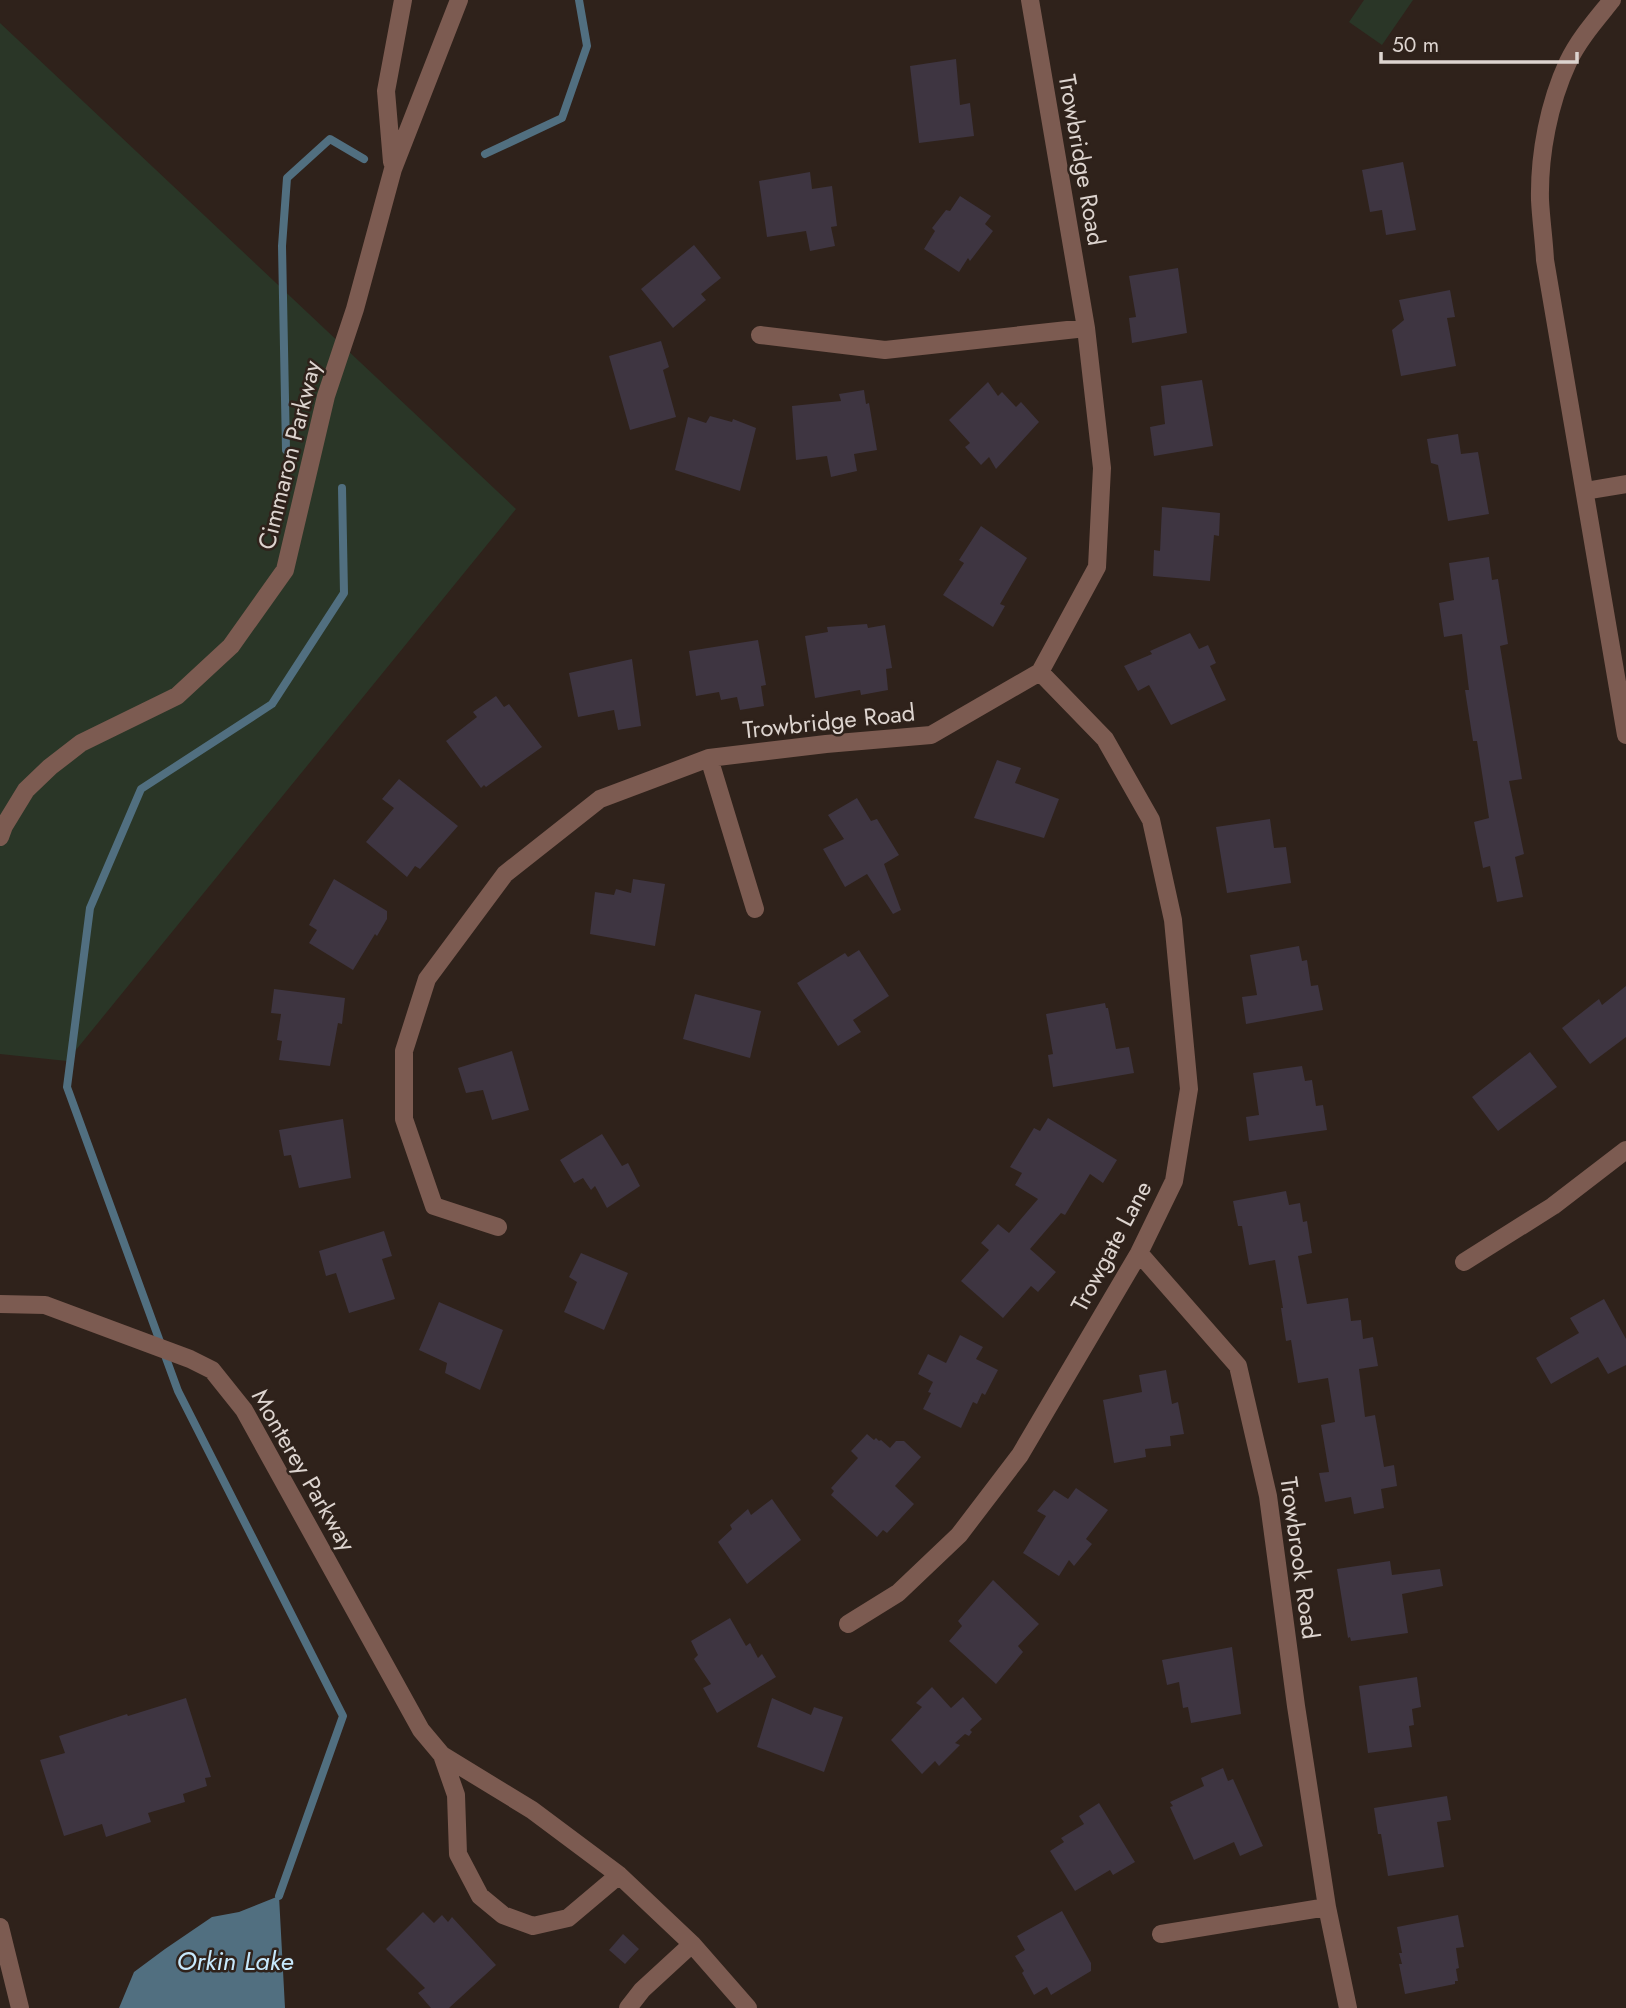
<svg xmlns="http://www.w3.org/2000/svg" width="1626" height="2008" viewBox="0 0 1626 2008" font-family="Jost,sans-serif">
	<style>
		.green { fill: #2a3627 }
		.water { fill: #516f80 }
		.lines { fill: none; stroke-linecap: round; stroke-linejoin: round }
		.stream { stroke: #516f80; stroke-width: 8 }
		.building { fill: #3e3541 }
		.minor { stroke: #7c5b51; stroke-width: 18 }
		.labels { text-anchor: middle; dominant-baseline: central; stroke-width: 5; stroke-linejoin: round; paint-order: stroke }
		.street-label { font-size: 24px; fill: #ddd4cf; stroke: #2f221b }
		.water-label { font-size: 26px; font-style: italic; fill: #c7e9fd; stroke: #2f221b }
	</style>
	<rect width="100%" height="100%" fill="#2f221b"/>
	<path class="green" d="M1364,0H1413L1382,45L1349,22Z
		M0,23L516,509L67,1061L0,1054Z"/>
	<path class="water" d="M279,1896L285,2008H119L134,1972L165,1949L212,1917L239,1912Z"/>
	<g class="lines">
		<path class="stream" d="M485,154L562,118L587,46L579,0
			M286,450L282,246L287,178L330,139L364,159
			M279,1896L343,1716L178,1391L67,1087L90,908L141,789L272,704L344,593L342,488"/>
	</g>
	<path class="building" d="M956,59L960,105L970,103L974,136L919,143L910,66Z
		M1403,162L1416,230L1386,235L1382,210L1370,212L1362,170Z
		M810,172L812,189L832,186L837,226L831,227L835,246L810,251L806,231L767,237L759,181Z
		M960,196L991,216L985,224L993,231L970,261L968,258L959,272L924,249L935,231L932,228L946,210L950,211Z
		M694,245L721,278L701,294L706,300L673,328L641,289Z
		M1178,268L1187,333L1132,343L1129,318L1136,317L1129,276Z
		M1450,290L1455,317L1447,318L1456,366L1401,376L1392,330L1404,320L1399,300Z
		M661,341L669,367L663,370L676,417L630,430L609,356Z
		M1202,380L1213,446L1154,456L1150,427L1165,424L1161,386Z
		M988,382L998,396L1002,392L1016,407L1021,402L1039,422L996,469L989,457L981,465L965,447L970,443L949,420Z
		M864,390L866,404L869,403L877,450L854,454L857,471L831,477L827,456L796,460L792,406L841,401L839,394Z
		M710,416L732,422L733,419L756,428L740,491L675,470L688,417L706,423Z
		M1458,434L1461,454L1478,452L1489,514L1448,521L1438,465L1431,463L1427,439Z
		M1162,507L1220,513L1219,536L1214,535L1210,581L1153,576L1154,550L1160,551Z
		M981,526L1027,558L1000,604L1005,606L993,627L943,595L964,563L959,560Z
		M1489,557L1492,580L1498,579L1508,644L1500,646L1522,779L1509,781L1524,854L1515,857L1523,897L1497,902L1490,866L1483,868L1474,822L1489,818L1477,741H1473L1465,690H1469L1462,634L1444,637L1439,603L1454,600L1449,563Z
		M867,624L868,628L885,625L892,668L886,669L888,690L861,695L860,690L815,698L805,636L828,632L827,627Z
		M1190,633L1199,649L1208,645L1216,663L1210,666L1226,700L1171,725L1149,685L1138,691L1124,666L1152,654L1150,651Z
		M758,640L766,685L761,686L764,706L740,710L737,697L721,700L719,692L696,696L689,651Z
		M632,659L641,726L618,730L614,710L578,717L569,673Z
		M496,696L504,707L509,704L542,747L486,787L484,785L481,788L446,741L477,717L473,712Z
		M997,760L1021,768L1015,783L1059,799L1044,838L974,818Z
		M399,779L458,826L420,869L415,866L407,877L366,842L394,808L382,799Z
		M857,798L871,821L877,819L899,855L884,864L901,910L893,914L867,874L845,887L823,849L844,839L828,815Z
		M1270,819L1274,848L1286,847L1291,883L1227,893L1216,827Z
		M334,879L387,911V919L377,936L375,934L353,970L309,943L317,930L309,925Z
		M633,879L665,884L655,946L590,934L595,892L614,895L616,889L631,893Z
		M1299,946L1302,961L1307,960L1311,986L1318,985L1323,1010L1246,1024L1242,997L1257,995L1250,955Z
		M859,950L889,996L853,1020L861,1032L838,1046L797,983L845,953L848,957Z
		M1626,986V1037L1590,1064L1562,1028L1599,999L1602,1005Z
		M274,989L345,998L342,1024L338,1023L330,1066L279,1060L282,1041L277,1040L281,1014L271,1013Z
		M695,994L761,1011L750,1058L683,1039Z
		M1105,1003L1106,1008H1108L1116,1049L1129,1047L1134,1073L1053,1087L1048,1055L1053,1054L1046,1014Z
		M512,1051L529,1110L492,1120L483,1090L466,1093L458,1068Z
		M1530,1052L1557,1087L1498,1131L1472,1097Z
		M1302,1066L1305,1081L1312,1080L1316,1106L1323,1105L1327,1130L1249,1141L1246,1117L1259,1115L1253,1073Z
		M1048,1118L1117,1160L1103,1183L1090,1174L1065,1215L1061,1213L1030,1249L1056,1272L1038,1292L1031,1286L1003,1318L961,1281L989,1250L981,1243L998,1224L1009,1233L1038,1199L1015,1185L1022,1173L1010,1167L1034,1128L1040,1131Z
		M343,1119L351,1178L299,1188L291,1155L284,1156L279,1130Z
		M602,1134L622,1166L628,1163L640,1186L607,1208L595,1186L591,1190L583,1178L574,1183L560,1160Z
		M1286,1191L1289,1205L1300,1203L1303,1222L1307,1221L1312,1253L1298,1256L1307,1304L1348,1298L1351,1321L1361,1320L1363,1339L1373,1337L1378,1366L1359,1369L1365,1417L1375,1415L1384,1467L1394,1465L1397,1486L1381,1489L1384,1508L1354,1514L1351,1497L1325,1502L1319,1473L1329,1472L1321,1425L1335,1422L1328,1378L1298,1383L1291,1340L1286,1341L1281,1308H1283L1275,1260L1249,1265L1242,1226H1238L1233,1201Z
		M384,1231L392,1256L382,1259L395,1299L349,1313L336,1273L326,1276L319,1251Z
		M581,1253L628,1273L604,1330L564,1312L577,1282L569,1277Z
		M1604,1299L1626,1339V1365L1608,1374L1598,1357L1551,1384L1536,1358L1579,1333L1570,1318Z
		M439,1302L503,1330L480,1390L445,1373L447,1363L419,1350Z
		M960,1335L983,1347L976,1359L998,1370L985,1395L982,1393L977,1404L973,1402L961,1428L923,1409L931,1393L928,1392L933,1382L918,1374L928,1354L946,1363Z
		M1166,1370L1172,1404L1178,1402L1184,1434L1170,1436L1171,1446L1145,1449L1146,1457L1114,1463L1103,1400L1142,1392L1139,1375Z
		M867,1434L874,1440L876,1438L879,1441L881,1440L890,1448L896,1441H904L921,1457L895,1486L914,1504L887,1533L883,1530L877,1537L831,1495L834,1491L831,1488L858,1458L851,1451Z
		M1076,1488L1108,1510L1086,1539L1092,1544L1074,1566L1069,1560L1059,1576L1023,1553L1046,1516L1037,1511L1054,1490L1068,1499Z
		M772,1499L801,1540L747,1584L718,1542L732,1529L730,1525L748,1509L751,1515Z
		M1390,1561L1392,1575L1440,1569L1443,1586L1402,1594L1408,1633L1351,1641L1350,1637L1348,1638L1337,1569Z
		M993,1580L1039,1624L1018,1646L1023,1652L996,1684L949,1641L962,1626L958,1621Z
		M730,1618L746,1646L750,1643L758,1658L762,1654L776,1677L717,1713L703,1688L711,1684L694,1659L698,1655L691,1641Z
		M1232,1647L1241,1714L1191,1723L1188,1707L1183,1708L1179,1682L1167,1685L1162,1660Z
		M1417,1677L1421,1707L1412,1709L1414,1725L1409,1726L1412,1747L1368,1753L1359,1686Z
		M932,1687L951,1708L963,1697L982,1719L970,1730L972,1732L969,1736L965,1734L955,1743L960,1745L939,1766L935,1761L922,1774L891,1740L922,1707L916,1703Z
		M186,1698L211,1777L205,1778L207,1786L183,1794L185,1802L148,1813L151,1822L106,1837L102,1824L64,1836L40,1760L65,1753L59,1736L127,1714L128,1716Z
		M772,1698L811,1715L814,1707L843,1717L824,1772L757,1747Z
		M1223,1768L1228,1781L1233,1779L1263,1846L1240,1856L1234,1842L1194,1860L1170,1807L1173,1806L1170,1802L1204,1786L1201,1778Z
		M1447,1796L1451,1820L1437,1822L1444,1867L1388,1876L1381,1834H1378L1374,1808Z
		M1099,1803L1135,1862L1113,1875L1110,1870L1075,1891L1050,1851L1064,1842L1061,1838L1084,1824L1079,1816Z
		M1062,1911L1091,1963V1971L1051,1995L1047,1987L1034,1995L1022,1973L1024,1971L1015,1956L1025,1950L1017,1936Z
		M423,1912L434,1923L442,1915L448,1922L452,1917L496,1965L449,2008H431L418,1993L425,1988L386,1949Z
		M1458,1915L1464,1947L1456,1948L1459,1968L1456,1969L1458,1981H1455V1984L1405,1994L1399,1964H1402L1399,1953H1402L1397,1927Z
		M623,1934L639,1949L625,1964L609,1950Z"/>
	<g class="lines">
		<path class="minor" d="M1612,0C1596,20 1579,39 1568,62C1549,103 1539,154 1540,200C1541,220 1544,240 1545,260L1626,735
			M392,162L386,91L403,0
			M760,335L885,350L1086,328
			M1585,491L1626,484
			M709,758L755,909
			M0,837L4,826L26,790L50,767L81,743L177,696L231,646L285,570L326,396L355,309L393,169L459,0
			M498,1227L434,1206L404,1119V1051L427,979L505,874L600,799L709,758L826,744L931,735L1040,672L1097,567L1102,468L1086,328L1030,0
			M1139,1253L1238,1366L1268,1496L1296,1706L1327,1907L1348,2008
			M1464,1262L1553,1206L1626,1150
			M0,1304L45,1305L190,1359L212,1370L244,1410L421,1730L442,1755L532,1810L619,1875L692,1944L748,2008
			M848,1624L898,1593L959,1535L1020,1455L1139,1253L1174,1181L1189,1089L1173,920L1151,820L1105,739L1040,672
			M442,1755L456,1795L458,1854L480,1896L503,1915L533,1926L568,1918L619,1875
			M0,1927L20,2008
			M1161,1934L1327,1907
			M628,2008L642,1990L692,1944"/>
	</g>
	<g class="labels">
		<g class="street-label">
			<text transform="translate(1082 160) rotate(80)">Trowbridge Road</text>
			<text transform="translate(289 455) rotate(-76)">Cimmaron Parkway</text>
			<text transform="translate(829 721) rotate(-6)">Trowbridge Road</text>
			<text transform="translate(1111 1246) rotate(-62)">Trowgate Lane</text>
			<text transform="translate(304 1470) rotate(60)">Monterey Parkway</text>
			<text transform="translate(1300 1558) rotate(82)">Trowbrook Road</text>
		</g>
		<g class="water-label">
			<text x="235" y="1961">Orkin Lake</text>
		</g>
	</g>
	<path d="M1381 52v10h196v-10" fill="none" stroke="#ddd4cf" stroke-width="3.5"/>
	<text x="1392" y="52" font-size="21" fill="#ddd4cf" stroke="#2f221b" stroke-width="5" paint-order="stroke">50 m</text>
</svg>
